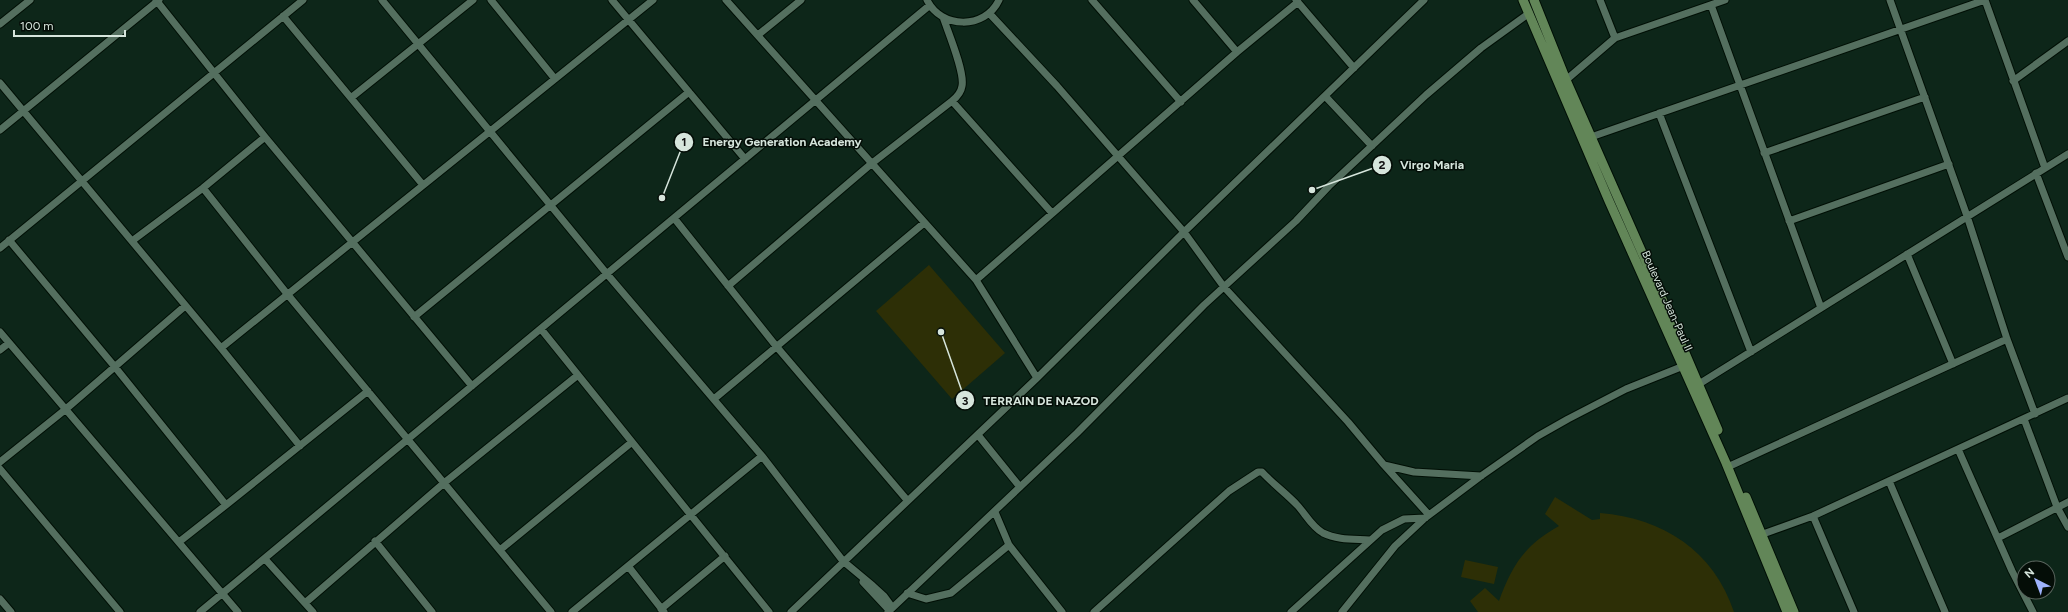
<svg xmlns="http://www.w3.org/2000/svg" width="2068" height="612" viewBox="0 0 2068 612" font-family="Figtree,sans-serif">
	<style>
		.green { fill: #2d2f06 }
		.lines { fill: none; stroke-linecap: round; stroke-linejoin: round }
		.minor-casing { stroke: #000f05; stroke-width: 9 }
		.major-casing { stroke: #000f05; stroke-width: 11 }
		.minor { stroke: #546f5f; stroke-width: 7 }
		.major { stroke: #628658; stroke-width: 9 }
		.labels { text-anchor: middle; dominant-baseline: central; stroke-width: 3; stroke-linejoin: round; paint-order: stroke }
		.street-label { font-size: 11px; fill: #d6e5dc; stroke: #040d07 }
		.leader { fill: none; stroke: #d6e5dc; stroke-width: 1.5 }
		.callout-dot { fill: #d6e5dc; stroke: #040d07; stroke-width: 1.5 }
		.mark-label { font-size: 12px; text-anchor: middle; font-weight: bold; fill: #111 }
		.callout-label { font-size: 12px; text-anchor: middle; font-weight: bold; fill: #d6e5dc; stroke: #040d07; stroke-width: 3; stroke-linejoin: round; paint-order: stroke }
	</style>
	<rect width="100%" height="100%" fill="#0d2619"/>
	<path class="green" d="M929,265L1005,353L952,399L876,311Z
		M1555,497L1592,520L1600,519V513C1663,518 1714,551 1734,612H1478L1470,601L1485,588L1499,601C1512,565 1525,545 1559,526L1545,514Z
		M1465,560L1498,567L1494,584L1461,577Z"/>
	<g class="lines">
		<defs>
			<path id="minor" d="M156,0L265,137L472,386
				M382,0L607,274L762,456L843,561L873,586L884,596L892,607
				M491,0L555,79
				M612,0L745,159
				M726,0L976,280L1037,378
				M927,0C941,29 985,30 999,0
				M1092,0L1181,102
				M1193,0L1237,52
				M1296,0L1354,68
				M1600,0L1615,38
				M1890,0L1967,216L2007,339L2035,414
				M1711,5L1821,308
				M989,13L1057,86L1184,232L1224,287L1348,422L1384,465L1414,472L1481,476
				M283,16L423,185
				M943,17C948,32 965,72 962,86C961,93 957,97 952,101
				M0,24L30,0
				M758,35L801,0
				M1566,80L1615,38L1725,0
				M2013,81L2068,41
				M0,83L221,348L300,446
				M1325,96L1372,146
				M352,97L473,0
				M1659,113L1751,352
				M0,130L159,0
				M1591,137L1985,0L2045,168
				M1764,153L1925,97
				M2036,173L2068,257
				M203,188L288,295L551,612
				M674,218L776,346L907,500
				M1789,221L1949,164
				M9,240L115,367L226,505L368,391
				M132,241L203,188L265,137
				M0,248L303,0
				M1907,254L1953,364
				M976,280L1237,52L1298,2
				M728,286L871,164L952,101L1052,213
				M414,317L689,92
				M541,329L769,612
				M0,332L238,612
				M221,348L653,0
				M0,350L9,343
				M1699,384L2068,154
				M714,399L924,223
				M2024,419L2057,507L2068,527
				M978,435L1020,487
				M1958,449L2012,571L2033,612
				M0,462L66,409L185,306
				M1384,465L1429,515
				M1732,465L2007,339
				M0,469L120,612
				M1889,481L1945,612
				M995,512L1009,545L1062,612
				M1813,516L1854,612
				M1763,534L1813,516L2068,398
				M1998,538L2068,502
				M375,541L432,612
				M179,542L226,505
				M500,550L632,442
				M265,559L313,612
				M628,566L664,612
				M863,582L889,610
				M907,593L926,599L951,593L1009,545
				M0,599L11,612
				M305,603L444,483L578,375
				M661,609L725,556
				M200,612L930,5
				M572,612L762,456
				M791,612L1037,378L1184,232L1424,0
				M888,612L1077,433L1204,305L1296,221L1329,186L1426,95L1481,48L1528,14
				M1094,612L1229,491L1258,472H1262C1273,484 1287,494 1298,506C1306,515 1312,527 1323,533C1337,540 1354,539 1369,540
				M1291,612L1382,530L1404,519L1425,518
				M1342,612L1395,546L1425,518L1481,476L1538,436L1568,419L1626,389L1686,365"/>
			<path id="major" d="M1523,0L1609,201L1726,463L1787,612
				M1534,0L1566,80L1644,257L1718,430
				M1746,497L1794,612"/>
		</defs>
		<use href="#minor" class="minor-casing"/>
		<use href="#major" class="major-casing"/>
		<use href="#minor" class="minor"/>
		<use href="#major" class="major"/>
	</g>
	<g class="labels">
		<g class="street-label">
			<text transform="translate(1667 301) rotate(66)">Boulevard Jean-Paul II</text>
		</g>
	</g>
	<path class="leader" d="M662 198L684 142M1312 190L1382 165M941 332L965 400"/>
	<g class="callout-dot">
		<circle cx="662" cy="198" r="4"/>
		<circle cx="1312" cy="190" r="4"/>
		<circle cx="941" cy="332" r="4"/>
		<circle cx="684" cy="142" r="10"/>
		<circle cx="1382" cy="165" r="10"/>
		<circle cx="965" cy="400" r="10"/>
	</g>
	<g class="mark-label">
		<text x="684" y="146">1</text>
		<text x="1382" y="169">2</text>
		<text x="965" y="405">3</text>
	</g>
	<g class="callout-label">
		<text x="782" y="146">Energy Generation Academy</text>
		<text x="1432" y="169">Virgo Maria</text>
		<text x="1041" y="405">TERRAIN DE NAZOD</text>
	</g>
	<g transform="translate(2036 580) rotate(318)"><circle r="19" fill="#040d07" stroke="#58635c"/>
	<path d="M0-3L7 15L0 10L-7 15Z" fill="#9fb3fd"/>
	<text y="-6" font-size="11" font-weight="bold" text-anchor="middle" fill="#d6e5dc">N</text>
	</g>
	<path d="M14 30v6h111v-6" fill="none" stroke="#d6e5dc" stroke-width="2"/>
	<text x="20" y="30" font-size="12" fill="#d6e5dc" stroke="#040d07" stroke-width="3" paint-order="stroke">100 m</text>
</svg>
